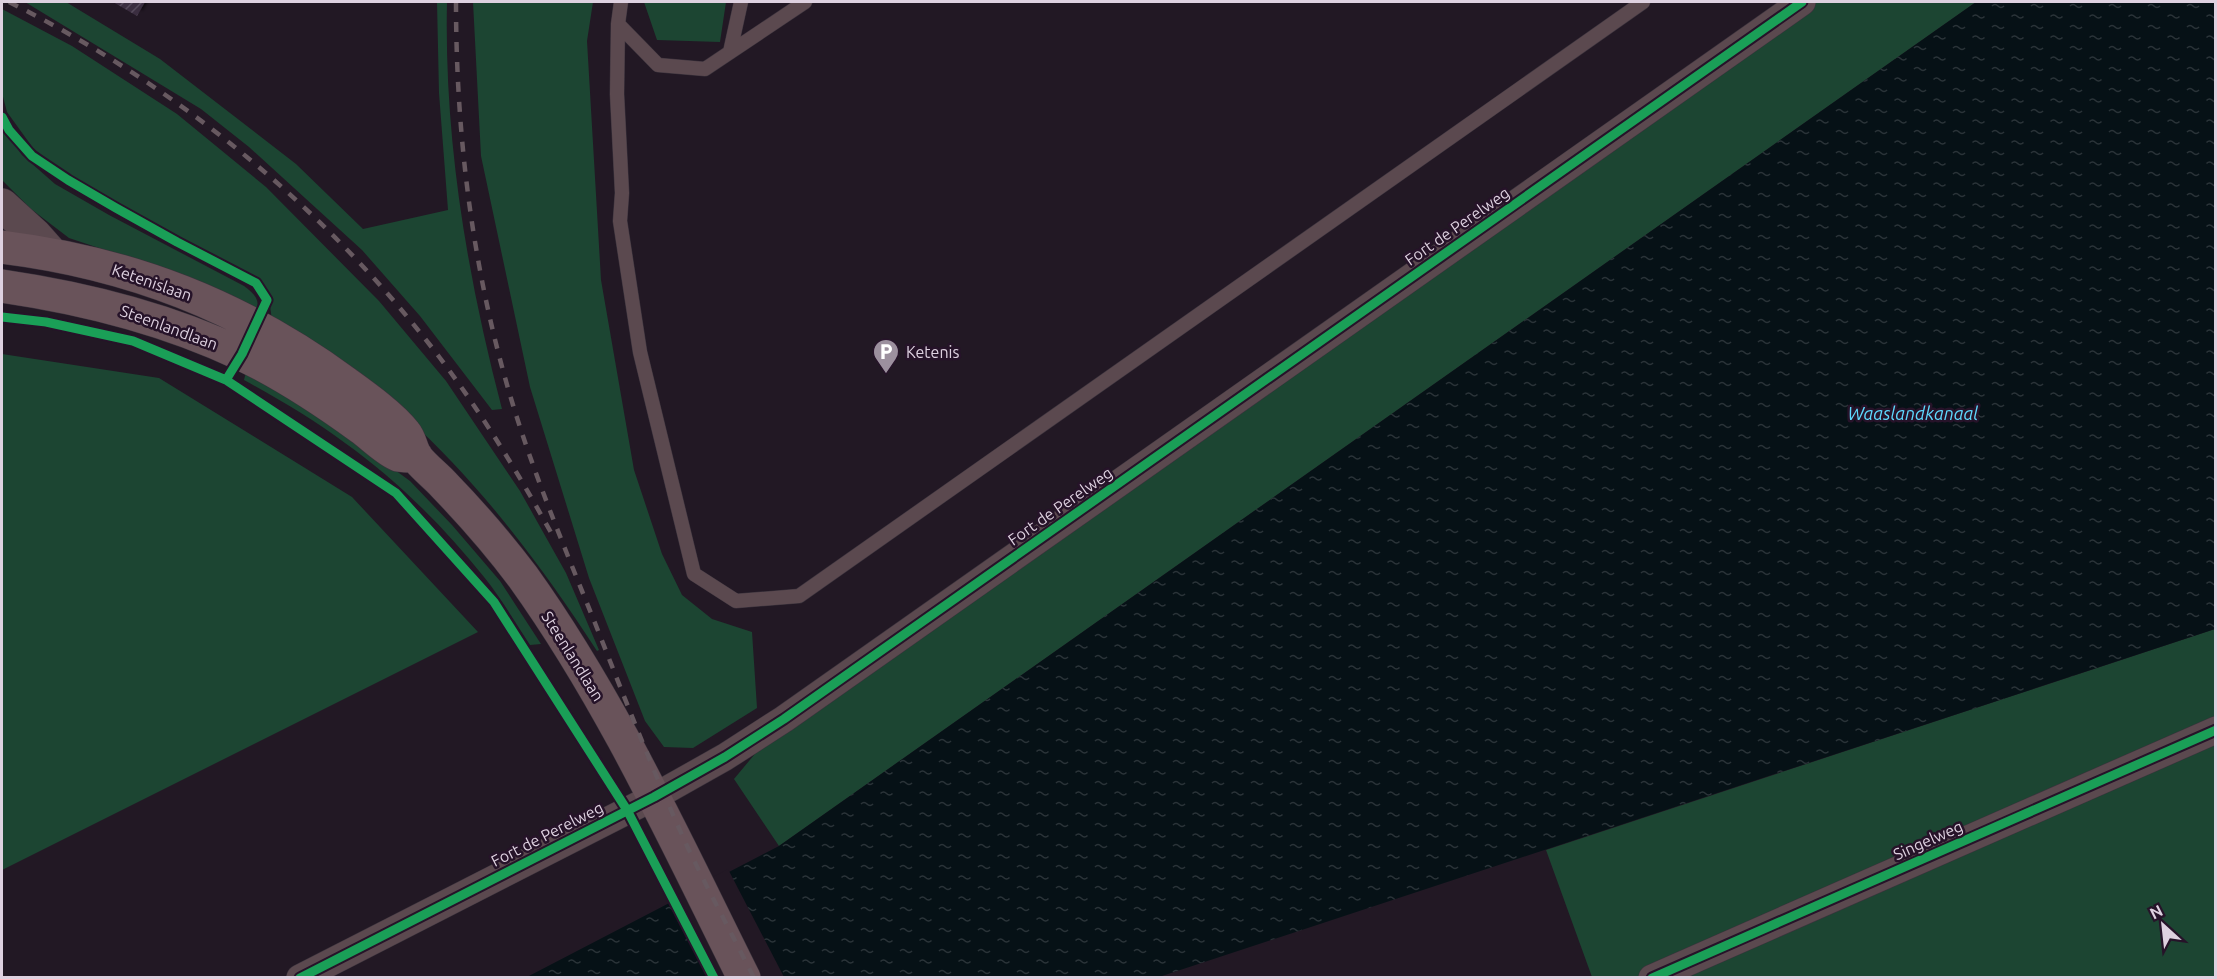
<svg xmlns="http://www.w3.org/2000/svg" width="2217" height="979" viewBox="0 0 2217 979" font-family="Ubuntu,sans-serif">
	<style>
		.grass { fill: #1c4532 }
		.water { fill: url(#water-ripples) }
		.pier { fill: #221824 }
		.building { fill: url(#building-hatch); filter: url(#shadow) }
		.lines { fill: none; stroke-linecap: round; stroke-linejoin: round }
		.service-casing { stroke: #3b333d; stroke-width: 15 }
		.minor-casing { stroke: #3b333d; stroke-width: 28 }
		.tertiary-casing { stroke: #3b333d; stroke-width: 34 }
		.secondary-casing { stroke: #3b333d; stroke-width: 34 }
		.service { stroke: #5b494f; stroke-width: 14 }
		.minor { stroke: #5b494f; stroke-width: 27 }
		.tertiary { stroke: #5b494f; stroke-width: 33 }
		.secondary { stroke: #69535a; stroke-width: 33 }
		.rail { stroke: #675960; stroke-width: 4.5; stroke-dasharray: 10 10; stroke-linecap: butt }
		.cycleway-casing { stroke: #261329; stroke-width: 13 }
		.cycleway { stroke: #1a9f57; stroke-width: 9 }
		.labels { text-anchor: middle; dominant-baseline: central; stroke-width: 5; stroke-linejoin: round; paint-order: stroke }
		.street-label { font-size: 16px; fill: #ded1e0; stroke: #261329 }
		.poi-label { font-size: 16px; fill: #ded1e0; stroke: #261329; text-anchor: start }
		.water-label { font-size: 18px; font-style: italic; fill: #5ed9fd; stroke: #261329 }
	</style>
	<defs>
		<pattern id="water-ripples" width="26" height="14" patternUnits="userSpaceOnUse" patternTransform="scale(1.5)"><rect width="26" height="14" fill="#061116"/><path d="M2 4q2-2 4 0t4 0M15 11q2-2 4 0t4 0" fill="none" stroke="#2a3338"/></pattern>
		<pattern id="building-hatch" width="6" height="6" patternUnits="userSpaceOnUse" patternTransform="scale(1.5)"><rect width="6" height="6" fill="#3b2e41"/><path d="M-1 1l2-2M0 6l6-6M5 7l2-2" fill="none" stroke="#574b5c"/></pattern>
		<filter id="shadow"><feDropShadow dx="5.5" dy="-5.5" stdDeviation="1.5" flood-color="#0009"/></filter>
	</defs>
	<rect width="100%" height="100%" fill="#221824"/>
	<path class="grass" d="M25,2H66L160,59L296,164L363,229L448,210L439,93L437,2H447C444,139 467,276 502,409L492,410L420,316L362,250L249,147L201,109Z
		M473,2H593L587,41L601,280L634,470L662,554L682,595L712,619L752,632L757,708L693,748L664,747L645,721L589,578L530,387L481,156Z
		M644,2H726L720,42L657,40Z
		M1802,2H1976L779,846L734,779L784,719Z
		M2,9L72,46L177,114L266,187L379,301L446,381L520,491L566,573L599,650L597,651C542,566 481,485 406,417C392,405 376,395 361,384C332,363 302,341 272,320L268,292L250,275L65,174L33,148L7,112L2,93Z
		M2,127L22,155L55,184L109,215L244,286C253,293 261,299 256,311L126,257L69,238L31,209L2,180Z
		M2,354L159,378L352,497L478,632L2,870Z
		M246,372L294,396L410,481L452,525L500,581L541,644L530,645C515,622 501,598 484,577C444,527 397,480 345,443C313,419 278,399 244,380Z
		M2215,629V977H1592L1546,850Z"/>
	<path class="water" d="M1976,2H2215V629L1159,977L525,978L779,846Z"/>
	<path class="pier" d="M728,869L784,977H707L667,900Z"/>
	<path class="building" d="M113,2H145L137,16Z"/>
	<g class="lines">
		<defs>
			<path id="service" d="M621,2L618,24L617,94L622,193L620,221L640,352L694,574L736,601L799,596L1643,2
				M618,24L658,65L705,69L805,2
				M730,52L741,2"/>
			<path id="minor" d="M300,978L654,797L725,757L784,719L1802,2
				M1652,978L2216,730"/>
			<path id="tertiary" d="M2,205L35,235L51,253"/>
			<path id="secondary" d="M2,247C131,263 241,306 346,383C364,396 392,416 405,433C411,440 411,450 417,458C425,468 436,476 444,485C472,514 499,545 523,577C612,701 676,842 744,978
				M2,286C84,298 165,318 241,354C283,374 324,401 361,428C371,435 387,451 398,455C403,456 410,456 416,456"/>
		</defs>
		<use href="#service" class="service-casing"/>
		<use href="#minor" class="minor-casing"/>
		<use href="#tertiary" class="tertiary-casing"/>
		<use href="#secondary" class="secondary-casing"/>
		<use href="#service" class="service"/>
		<use href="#minor" class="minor"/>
		<use href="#tertiary" class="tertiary"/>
		<use href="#secondary" class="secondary"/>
		<path class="rail" d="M9,2C176,85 327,209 440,358C483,415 520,476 554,538
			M456,2C456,138 473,274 513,405C536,480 566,551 595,623C625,699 654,774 688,848C709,892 732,934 754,978"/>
		<defs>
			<path id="cycleway" d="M2,117L9,130L32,156L68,180L116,208L177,242L256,283L267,300L242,354L226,380L396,493L494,602L627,810L714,978
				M2,317L46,322L133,341L226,380
				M300,978L654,797L725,757L784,719L1802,2
				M1652,978L2216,730"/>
		</defs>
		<use href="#cycleway" class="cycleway-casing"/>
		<use href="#cycleway" class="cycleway"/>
	</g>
	<defs>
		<symbol id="parking-pin" viewBox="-11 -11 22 30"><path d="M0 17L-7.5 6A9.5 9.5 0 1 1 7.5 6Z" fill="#9c909e" stroke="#261329"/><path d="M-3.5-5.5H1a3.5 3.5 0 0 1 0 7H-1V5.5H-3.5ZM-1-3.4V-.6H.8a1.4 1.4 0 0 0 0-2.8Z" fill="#fff"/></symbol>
	</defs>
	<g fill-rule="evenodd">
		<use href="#parking-pin" x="871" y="337" width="30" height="40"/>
	</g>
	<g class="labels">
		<g class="street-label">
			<text transform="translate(1457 226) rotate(-35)">Fort de Perelweg</text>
			<text transform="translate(152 282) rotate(19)">Ketenislaan</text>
			<text transform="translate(169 327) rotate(20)">Steenlandlaan</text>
			<text transform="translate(1060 506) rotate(-35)">Fort de Perelweg</text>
			<text transform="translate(573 656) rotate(58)">Steenlandlaan</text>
			<text transform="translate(547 834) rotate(-27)">Fort de Perelweg</text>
			<text transform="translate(1928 840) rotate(-24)">Singelweg</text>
		</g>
		<g class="poi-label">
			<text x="906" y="352">Ketenis</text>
		</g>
		<g class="water-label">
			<text x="1913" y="413">Waaslandkanaal</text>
		</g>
	</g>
	<rect width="2217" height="979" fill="none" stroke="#ded1e0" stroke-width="6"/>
	<g transform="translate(2163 925) rotate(333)" stroke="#261329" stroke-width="4.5" paint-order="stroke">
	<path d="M0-4.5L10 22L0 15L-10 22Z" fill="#ded1e0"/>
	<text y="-9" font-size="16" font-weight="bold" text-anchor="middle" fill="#ded1e0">N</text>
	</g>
</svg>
